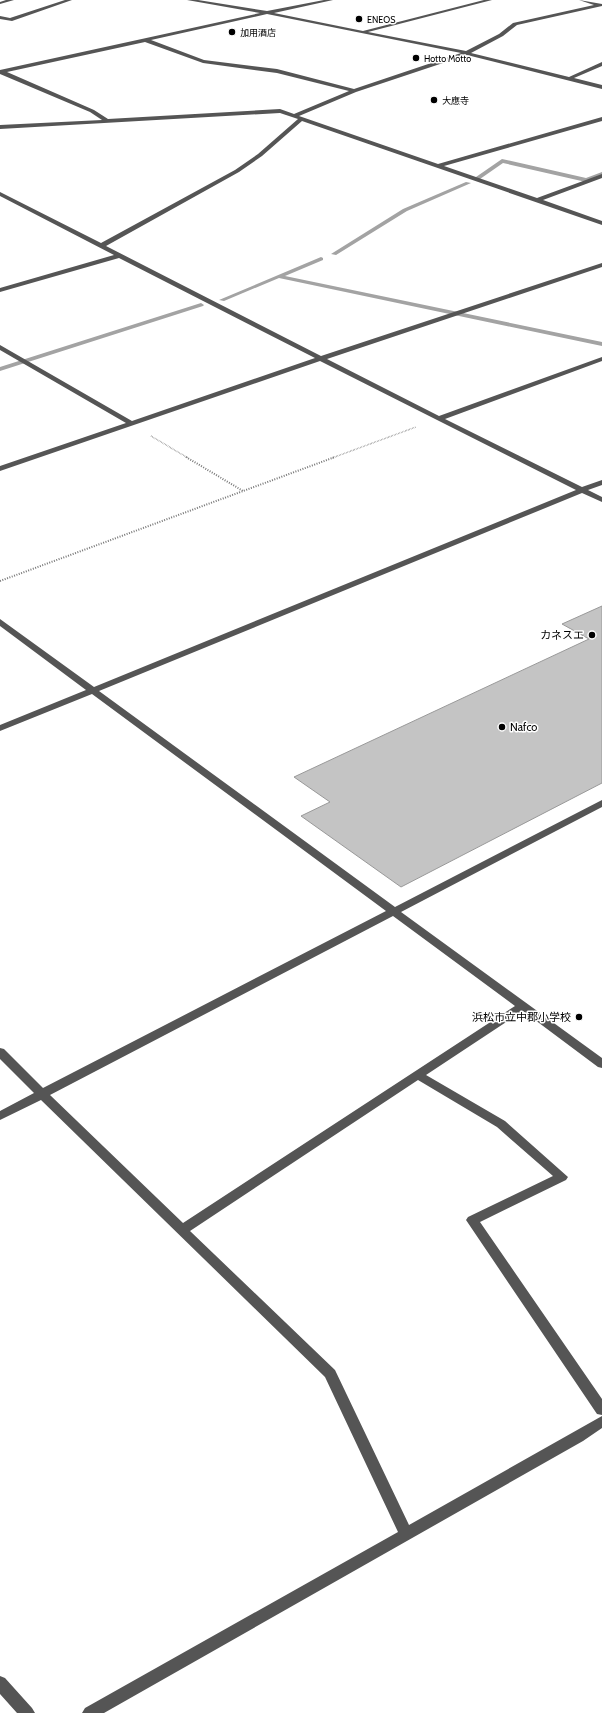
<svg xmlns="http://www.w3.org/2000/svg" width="602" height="1713" viewBox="0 0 602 1713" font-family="Cabin,'Noto Sans JP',sans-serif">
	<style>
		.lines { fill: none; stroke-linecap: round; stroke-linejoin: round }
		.stream { fill: #a3a3a3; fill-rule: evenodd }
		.building { fill: #c4c4c4; stroke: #999 }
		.path-far1 { stroke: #777; stroke-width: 1.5; stroke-dasharray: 0.5 1; stroke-linecap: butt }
		.path { stroke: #777; stroke-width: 2; stroke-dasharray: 1 1.5; stroke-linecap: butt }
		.minor { fill: #555; fill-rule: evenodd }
		.poi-dot { fill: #000; stroke: #fff; stroke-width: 1.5 }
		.labels { text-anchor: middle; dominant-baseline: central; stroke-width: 3; stroke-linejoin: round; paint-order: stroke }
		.far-poi-label { font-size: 9px; fill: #000; stroke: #fff; text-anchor: start }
		.poi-label { font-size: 11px; fill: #000; stroke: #fff; text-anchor: end }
	</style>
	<rect width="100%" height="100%" fill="#fff"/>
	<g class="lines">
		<path class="stream" d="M502,159L586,178L602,172V176L586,182L503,163L480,179H476V177Z
			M466,182L471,183L407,211L336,255L331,254L403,209Z
			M321,257L323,258V260L285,276L602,342V346L279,278L224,301L219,300Z
			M201,303L204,305L203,306L0,371V367Z"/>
	</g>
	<path class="building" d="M602,606V783L401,887L301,816L330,802L294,777L589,639L562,624Z"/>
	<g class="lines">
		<path class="path-far1" d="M151,436L188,458
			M332,458L416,427"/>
		<path class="path" d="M186,457L243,491
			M0,581L335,457"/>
		<path class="minor" d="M6,0H14L0,4V2Z
			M65,0H72L12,21L0,19V16L10,18Z
			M187,0H198L267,11L324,0H333L274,13L363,31L484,0H492L368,32L466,51L499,34L513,23L594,5L579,0L602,4V6L517,25L503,36L471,53L569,77L602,62V66L574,78L602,85V89L467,55L356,92L299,116L438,164L602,117V121L444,166L537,198L602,174V178L543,200L602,221V225L302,121L262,156L239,172L106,246L321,356L602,263V267L327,359L439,416L602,357V361L445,419L582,487L602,480V485L588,490L602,497V502L582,493L99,691L395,907L602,800V807L401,912L602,1058V1068L598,1067L523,1011L426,1075L505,1121L568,1177L566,1180L480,1222L602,1399V1415L597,1414L466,1220L468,1217L553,1176L497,1127L418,1080L190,1231L335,1370L409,1525L602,1416V1428L583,1441L104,1713H82L85,1708L398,1532L325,1377L41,1100L0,1120V1111L34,1093L0,1059V1048L4,1049L43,1088L386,911L92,694L0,731V725L86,690L0,626V619L94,687L576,490L320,361L0,471V466L126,423L0,350V345L132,421L315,358L119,258L0,292V288L114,255L0,196V192L101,243L235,170L258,154L298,119L280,113L0,129V125L102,120L90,112L0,74V70L260,13ZM267,14L461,53L354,89L277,69L204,60L151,40ZM145,42L203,63L277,73L349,91L294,114L280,109L108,119L94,110L7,72ZM393,916L515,1006L183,1223L50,1095Z
			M0,1676L5,1678L32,1708L35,1713H17L0,1694Z"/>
	</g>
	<g class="poi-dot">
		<circle cx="359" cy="19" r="4"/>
		<circle cx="232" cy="32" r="4"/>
		<circle cx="416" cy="58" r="4"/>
		<circle cx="434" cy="100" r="4"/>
		<circle cx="592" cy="635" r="4"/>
		<circle cx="502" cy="727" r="4"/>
		<circle cx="579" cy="1017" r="4"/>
	</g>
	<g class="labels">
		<g class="far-poi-label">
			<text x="367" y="19">ENEOS</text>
			<text x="240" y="32">加用酒店</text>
			<text x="424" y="58">Hotto Motto</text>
			<text x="442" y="100">大應寺</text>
		</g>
		<g class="poi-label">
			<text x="584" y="635">カネスエ</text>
			<text x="510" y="727" text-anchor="start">Nafco</text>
			<text x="571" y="1017">浜松市立中郡小学校</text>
		</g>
	</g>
</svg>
